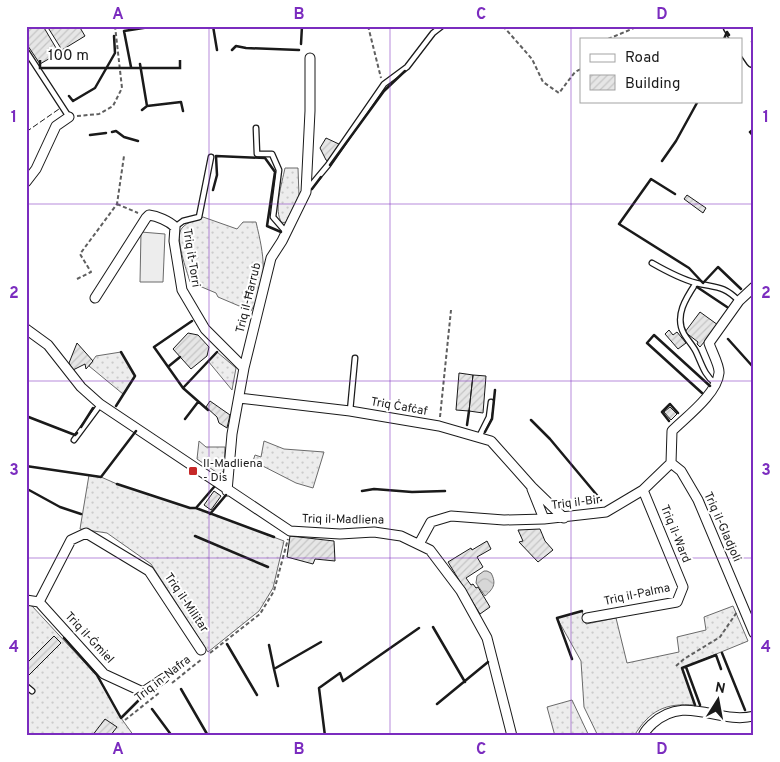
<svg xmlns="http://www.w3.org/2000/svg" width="780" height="762" viewBox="0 0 780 762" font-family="Overpass,sans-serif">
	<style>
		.grass { fill: url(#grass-dots); stroke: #6a6a6a }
		.built { fill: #ededed; stroke: #6a6a6a }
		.water { fill: url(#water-waves); stroke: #6a6a6a }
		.building { fill: url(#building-hatch); stroke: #1a1a1a }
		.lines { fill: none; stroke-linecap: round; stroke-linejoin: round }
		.lane-casing { stroke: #1a1a1a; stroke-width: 7 }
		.street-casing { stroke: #1a1a1a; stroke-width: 11 }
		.highway-casing { stroke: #1a1a1a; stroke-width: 18 }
		.path { stroke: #5f5f5f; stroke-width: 2; stroke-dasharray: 4 2.5; stroke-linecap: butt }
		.lane { stroke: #fff; stroke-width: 4.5 }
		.street { stroke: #fff; stroke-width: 9 }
		.highway { stroke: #fff; stroke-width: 15 }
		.fence { stroke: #1a1a1a; stroke-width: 1; stroke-dasharray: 6 2.5; stroke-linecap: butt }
		.wall { stroke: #1a1a1a; stroke-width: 2.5 }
		.grid { fill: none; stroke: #7b2cbf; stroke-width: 1; stroke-opacity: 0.55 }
		.poi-dot { fill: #c62828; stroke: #fff; stroke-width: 2 }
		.labels { text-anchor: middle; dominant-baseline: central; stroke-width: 4; stroke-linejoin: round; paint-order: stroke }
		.street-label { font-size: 12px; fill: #1a1a1a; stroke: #fff }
		.poi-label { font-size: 12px; fill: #1a1a1a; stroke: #fff; text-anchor: start }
		.neatline { fill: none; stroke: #7b2cbf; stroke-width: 2 }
		.grid-label { font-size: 16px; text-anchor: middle; font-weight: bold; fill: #7b2cbf }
	</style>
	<defs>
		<pattern id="grass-dots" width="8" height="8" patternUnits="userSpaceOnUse" patternTransform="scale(1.25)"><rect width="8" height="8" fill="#ededed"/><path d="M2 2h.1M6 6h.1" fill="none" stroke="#cbcbcb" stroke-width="1.8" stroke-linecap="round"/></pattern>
		<pattern id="water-waves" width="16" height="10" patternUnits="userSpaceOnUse" patternTransform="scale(1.25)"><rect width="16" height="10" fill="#d7d7d7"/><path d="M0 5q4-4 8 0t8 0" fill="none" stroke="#b8b8b8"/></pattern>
		<pattern id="building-hatch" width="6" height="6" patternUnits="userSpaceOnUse" patternTransform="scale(1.25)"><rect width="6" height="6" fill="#e6e6e6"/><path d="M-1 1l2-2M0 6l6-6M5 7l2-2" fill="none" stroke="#c5c5c5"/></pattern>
	</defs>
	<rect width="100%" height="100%" fill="#fff"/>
	<path class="grass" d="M285,168H298L299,196L286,222L282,223C273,211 282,183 285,168Z
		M203,217L237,229L243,222H256C264,256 269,280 251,311L218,297L216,293L190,282C187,271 174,237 182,228C187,222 196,220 203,217Z
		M121,352L135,376L123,394L89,366L96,356Z
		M217,352L236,368L232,390L208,361Z
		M199,441L206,447H225L224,471L219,474L197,459Z
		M264,441L284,449L324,452L313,488L296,483L253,461L255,455L261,457Z
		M89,475L101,477L117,484L190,508H196L284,541L273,588L259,611L208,652L151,564L107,533L80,529Z
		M26,604L32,606L97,676L121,718L134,736H26Z
		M733,606L748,641L682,668L695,705C665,703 650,710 634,736H598L584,707L581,661L557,618L582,611L586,624L616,618L627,663L679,652L677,637L706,630L704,617Z
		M572,700L589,736H555L547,707Z"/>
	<path class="built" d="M141,232L165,234L163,282H140Z"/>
	<path class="water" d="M484,571H487L491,573C497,584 493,589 485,596L476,583L477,576Z"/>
	<path class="building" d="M26,26H43L59,53L40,64L26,43Z
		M47,26H79L85,36L62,50Z
		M326,138L341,145L329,162L326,160L320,148Z
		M687,195L706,208L703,213L684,199Z
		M700,312L718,325L700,347L697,344L698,342L685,332Z
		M669,330L673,335L677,332L686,343L678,349L665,334Z
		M188,333L198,335L209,347L207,356L191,369L173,349Z
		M77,343L93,361L86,369L85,364L73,370L69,363Z
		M459,373L473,375L469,411L456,410Z
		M473,375L486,376L483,413L469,411Z
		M210,401L230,415L227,428L219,423L217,417L206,407Z
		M670,407L677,414L671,420L664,412Z
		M214,491L221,496L211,510L204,505Z
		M540,529L545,541L553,550L538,562L519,542L523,541L518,530Z
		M290,536L334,541L335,561L315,559L313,564L287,557Z
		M487,541L491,549L477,557L483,567L466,578L471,585L473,584L476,588L478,587L490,607L480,614L448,562L471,548L472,550Z
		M54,636L61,643L26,678V664Z
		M105,719L117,727L110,736H92Z"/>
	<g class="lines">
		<defs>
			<path id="lane" d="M26,51L69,117
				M256,128L257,154H272L279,170L273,217L286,232
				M308,189L328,165L384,84L407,67L433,33L442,26
				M175,227L183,221L199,217L211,157
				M652,263C666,271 681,279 696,283C716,288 723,285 739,301
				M696,283C686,298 674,316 684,334C688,341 694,346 697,354C702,365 705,376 715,383
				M350,411L355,358
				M479,437L489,417L491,402
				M74,440L100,405
				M26,686L32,691"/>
			<path id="street" d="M26,182L36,169L56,126L69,117
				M95,298L146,218L149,215C157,216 169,221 175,227L174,241L182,290L205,329L244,368
				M26,329L48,345L81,387L100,404L290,531L340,534L374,532L401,536L430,550L461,591L487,638L512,736
				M239,398L350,411L439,426L491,441L532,487L564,518
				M671,463L681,471L698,500L754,633
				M532,489L544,519
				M227,491L232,434L244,368L271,258L282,241L306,192L310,111V58
				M419,544L431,522L451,516L504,520L544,519L606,512L643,490L671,463L672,431C686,417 717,394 719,373C720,366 711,350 709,343L739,301L754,287
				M26,600L39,602L104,674L143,692L164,678
				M39,602L71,540L86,533L149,571L201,650
				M587,618L677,602L683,587L643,490
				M643,736C645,730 648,728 652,724C686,693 718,725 754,716"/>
			<path id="highway" d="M731,26L739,39
				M748,26L754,35
				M741,41L754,60"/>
		</defs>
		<use href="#lane" class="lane-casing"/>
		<use href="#street" class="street-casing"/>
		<use href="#highway" class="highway-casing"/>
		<path class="path" d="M368,26L381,78
			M503,26L532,59L543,82L559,93L575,72L581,69
			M608,39L639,26
			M77,116L99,114L113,106L122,88L115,26
			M117,204L138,213
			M77,279L91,272L80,254L117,204L124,156
			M440,417L451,310
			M210,653L260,614L274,591L288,539
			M676,666L684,659L720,637L737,612
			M172,683L202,659
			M125,720L159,693"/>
		<use href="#lane" class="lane"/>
		<use href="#street" class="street"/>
		<use href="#highway" class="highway"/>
		<path class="fence" d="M26,132L59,109"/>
		<path class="wall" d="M213,26L217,50
			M724,39L727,32L729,35
			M301,44L302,26
			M232,50L236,46L246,48L299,50
			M140,64L147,106
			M131,67L124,31L156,26
			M69,96L73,101L95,88L115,53L114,36
			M142,110L147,106L181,102L183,111
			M754,129L750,132L754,137
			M112,132L116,131L124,137L138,141
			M90,135L106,133
			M662,161L676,141L698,101
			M330,165L384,91L405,71
			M312,189L321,177
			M213,190L217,175L216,156L265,158L275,172L267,226L281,232
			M675,194L651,179L619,224L689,268L703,283L718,267L741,289
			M697,287L727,307
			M192,321L154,347L183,388L217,352
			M728,339L754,368
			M169,366L180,357
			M183,388L208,410
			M702,393L647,343L654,335L710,386
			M116,406L135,376L121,352
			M26,416L75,435L77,433
			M185,419L198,402
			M531,420L550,439L601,500
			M669,421L662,412L670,404L678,413
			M467,425L469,411
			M81,427L93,408
			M485,432L492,419L495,390
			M26,466L101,477L136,431
			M117,484L190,508H196L274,537
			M29,490L60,507L81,514
			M362,491L374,489L412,492L445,491
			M196,508L214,487
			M210,514L226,495
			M195,536L268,567
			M433,627L465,682
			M64,638L97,675L121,718L139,700
			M227,644L257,695
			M269,645L274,669
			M722,653L745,710
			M572,659L557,618L582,611
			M686,667L700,705
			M278,686L274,669L321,642
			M181,689L207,734
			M437,704L488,662
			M695,705L682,668L716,655L721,669
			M152,709L172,736
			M325,736L319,688L340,673L343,681L419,628"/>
	</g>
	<path class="grid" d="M209,26V736M390,26V736M571,26V736M26,204H754M26,381H754M26,558H754"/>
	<rect class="poi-dot" x="188" y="466" width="10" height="10" rx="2.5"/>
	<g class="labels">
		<g class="street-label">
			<text transform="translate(191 258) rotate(81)">Triq it-Torri</text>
			<text transform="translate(249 298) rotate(-76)">Triq il-Ħarrub</text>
			<text transform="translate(399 407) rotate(10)">Triq Ċafċaf</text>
			<text transform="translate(576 503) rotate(-7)">Triq il-Bir</text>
			<text transform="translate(343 520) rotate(1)">Triq il-Madliena</text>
			<text transform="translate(722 527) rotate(66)">Triq il-Gladjoli</text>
			<text transform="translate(675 534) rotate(68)">Triq il-Ward</text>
			<text transform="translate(637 595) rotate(-12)">Triq il-Palma</text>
			<text transform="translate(186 603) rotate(56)">Triq il-Militar</text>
			<text transform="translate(89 638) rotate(47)">Triq il-Ġmiel</text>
			<text transform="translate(163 679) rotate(-38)">Triq in-Nafra</text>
		</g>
		<g class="poi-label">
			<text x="203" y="464">Il-Madliena<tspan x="203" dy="14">- Dis</tspan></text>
		</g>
	</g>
	<rect width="780" height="762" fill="none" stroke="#ffffff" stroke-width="55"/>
	<rect x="580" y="38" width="162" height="65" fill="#ffffff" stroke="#a3a3a3"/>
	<rect x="590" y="54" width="25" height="8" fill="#ffffff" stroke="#a3a3a3"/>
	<text x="625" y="62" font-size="15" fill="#1a1a1a">Road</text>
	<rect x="590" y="75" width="25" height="15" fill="url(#building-hatch)" stroke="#a3a3a3"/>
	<text x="625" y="88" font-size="15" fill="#1a1a1a">Building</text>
	<g transform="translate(718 700) rotate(11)" stroke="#ffffff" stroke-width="4" paint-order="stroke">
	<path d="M0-4L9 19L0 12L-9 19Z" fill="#1a1a1a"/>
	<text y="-8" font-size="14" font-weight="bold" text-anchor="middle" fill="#1a1a1a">N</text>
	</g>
	<path d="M40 60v8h140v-8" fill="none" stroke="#1a1a1a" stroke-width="2.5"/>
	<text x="48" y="60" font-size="15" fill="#1a1a1a" stroke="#ffffff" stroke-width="4" paint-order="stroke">100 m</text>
	<rect x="28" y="28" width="724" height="706" class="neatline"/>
	<g class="grid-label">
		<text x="118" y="19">A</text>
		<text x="299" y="19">B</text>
		<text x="481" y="19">C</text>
		<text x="662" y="19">D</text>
		<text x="14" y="122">1</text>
		<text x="766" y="122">1</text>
		<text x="14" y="298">2</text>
		<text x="766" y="298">2</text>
		<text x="14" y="475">3</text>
		<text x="766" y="475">3</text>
		<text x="14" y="652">4</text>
		<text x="766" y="652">4</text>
		<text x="118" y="754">A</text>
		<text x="299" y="754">B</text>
		<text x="481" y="754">C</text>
		<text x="662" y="754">D</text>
	</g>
</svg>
